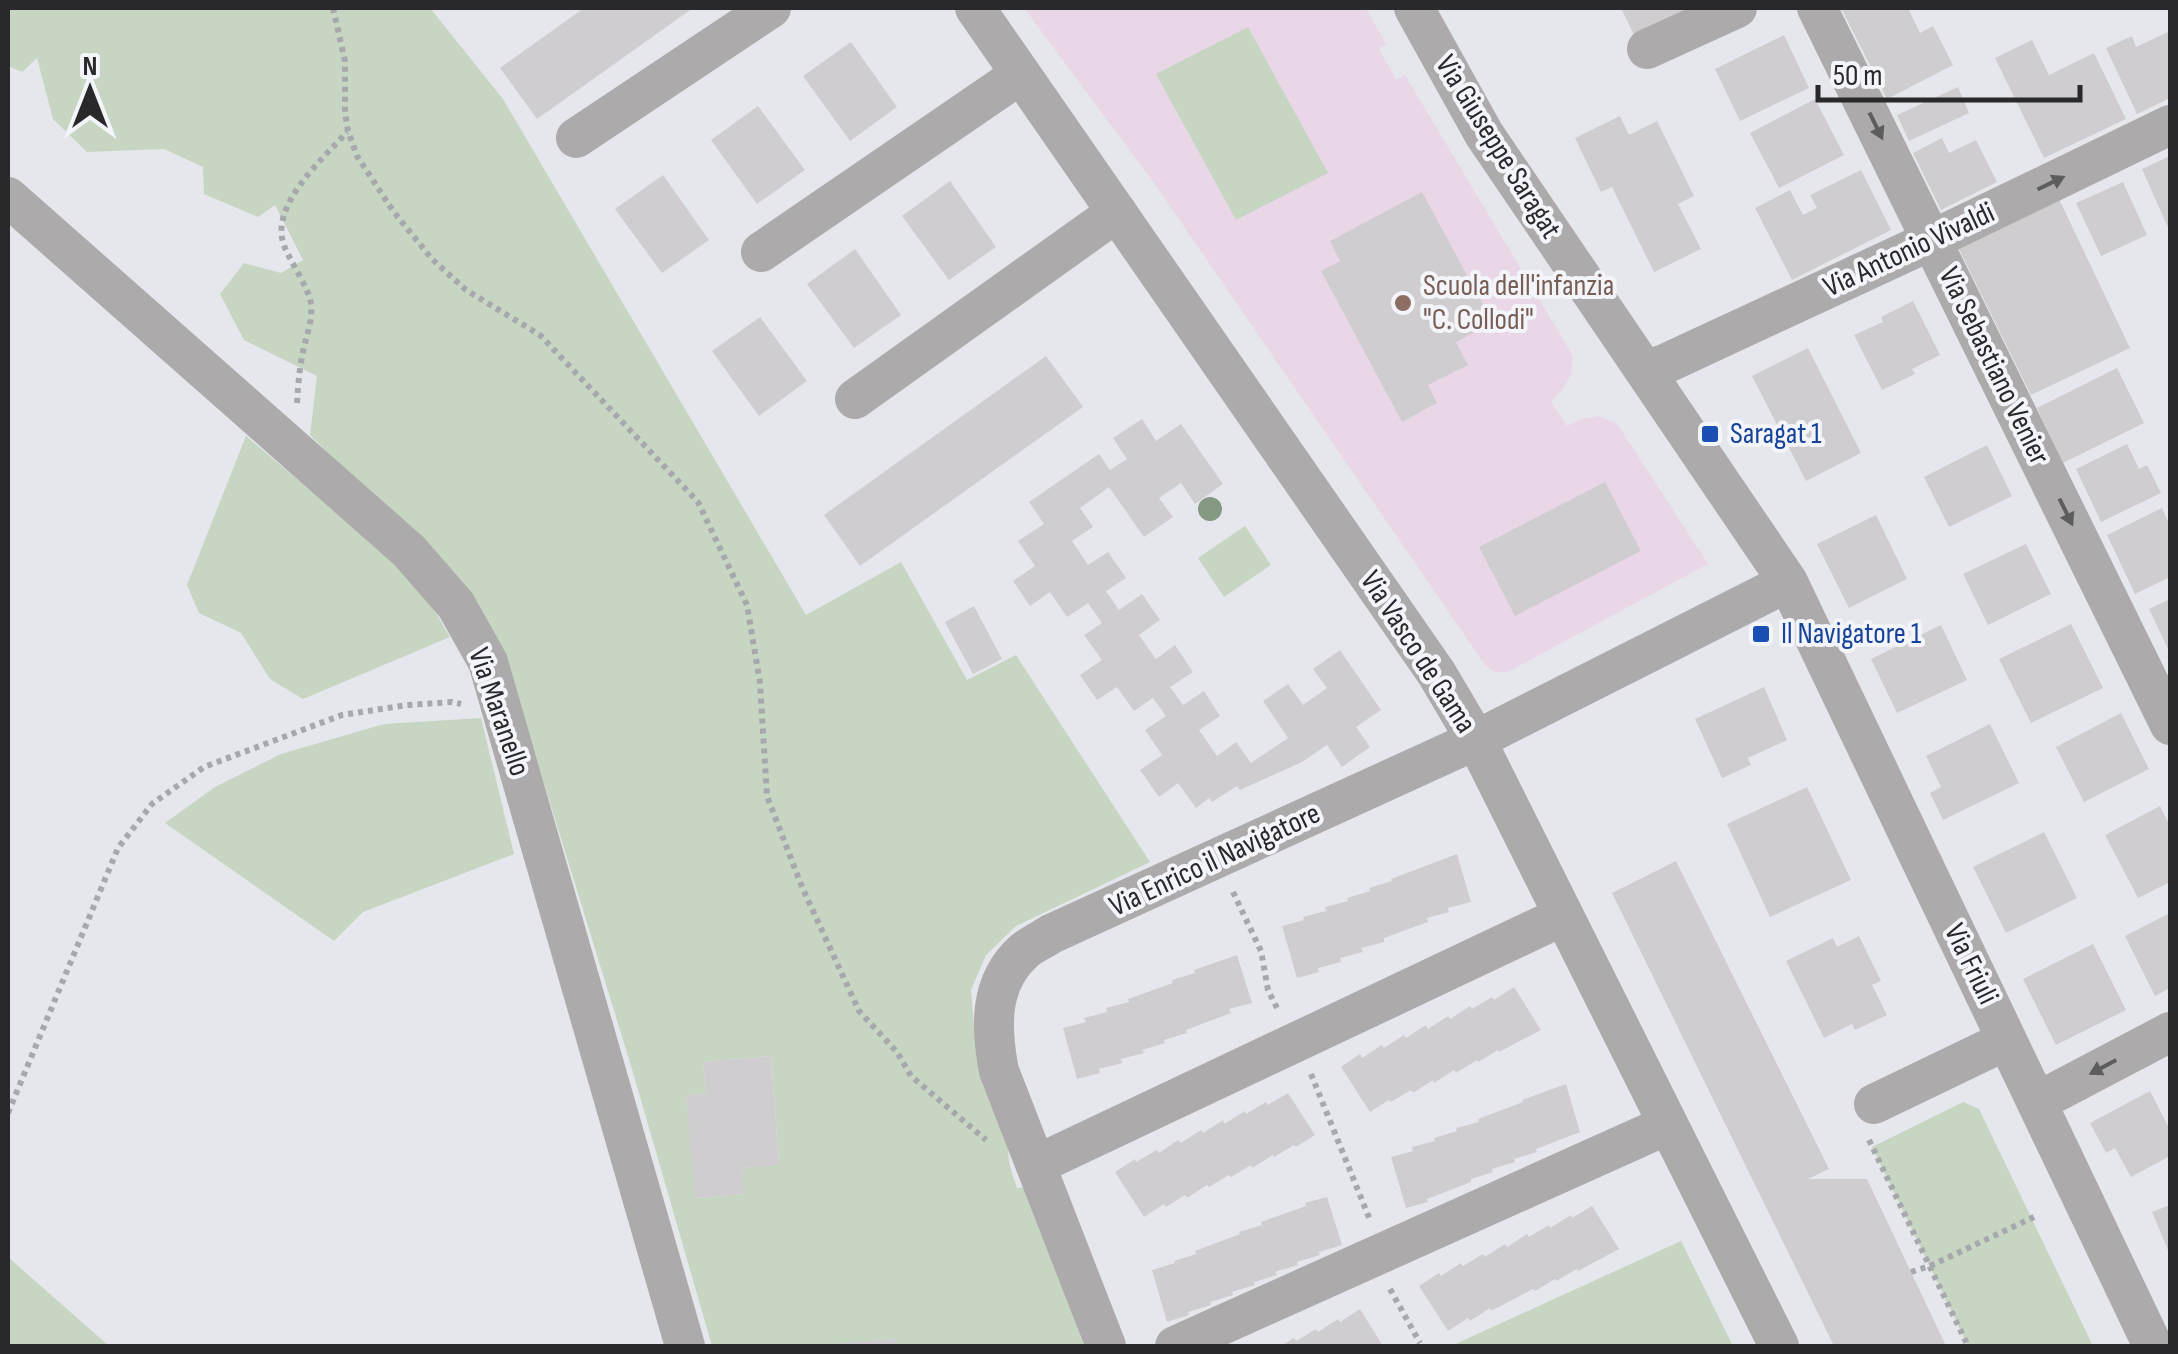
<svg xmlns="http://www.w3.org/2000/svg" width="2178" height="1354" viewBox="0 0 2178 1354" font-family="'Sofia Sans Condensed',sans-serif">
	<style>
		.education { fill: #e9d7e8 }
		.green { fill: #c6d6c2; fill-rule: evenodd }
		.building { fill: #d0cdd1 }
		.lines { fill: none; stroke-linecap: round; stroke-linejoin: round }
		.path { stroke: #a7a8ac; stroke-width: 6; stroke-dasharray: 5 5; stroke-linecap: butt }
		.minor { stroke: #adaaab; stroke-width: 40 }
		.tree { fill: #849882 }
		.oneway { fill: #5e5d5e }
		.education-dot { fill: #8d6e63; stroke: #f3f5fa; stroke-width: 4 }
		.transit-dot { fill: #1a4fb4; stroke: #f3f5fa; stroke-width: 4 }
		.labels { text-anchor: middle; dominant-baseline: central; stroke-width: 8; stroke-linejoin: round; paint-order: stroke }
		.street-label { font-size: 30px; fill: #29292b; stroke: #f3f5fa }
		.education-label { font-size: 30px; fill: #785e54; stroke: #f3f5fa; text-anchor: start }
		.transit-label { font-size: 30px; fill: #164399; stroke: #f3f5fa; text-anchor: start }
	</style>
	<rect width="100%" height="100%" fill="#e6e7ed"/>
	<path class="education" d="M1024,8H1366L1386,44L1379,48L1396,80L1405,75L1573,356L1571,374L1562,390L1551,402L1567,426L1581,419L1600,416L1618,425L1708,564L1508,672H1495L1485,665L1154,183Z"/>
	<path class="green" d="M8,8H430L503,99L806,615L901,562L967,680L1016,655L1150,862L1016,926L986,955L971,990L975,1037L1010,1141C1005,1158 1012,1172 1017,1188L1027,1187L1084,1346H896L895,1339L813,1346H712L632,1069L503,650L470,594L310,435L317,376L244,340L220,294L244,263L281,273L303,260L275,205L258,217L204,194L203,167L164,149L87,152L53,119L37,58L22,72L8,66ZM771,1056L779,1164L742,1168L744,1194L696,1198L686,1095L706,1094L703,1062Z
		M1248,27L1328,173L1236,220L1156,74Z
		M246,436L405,570L436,613L450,637L303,699L270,679L241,633L199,613L187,585Z
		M1245,526L1271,565L1224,597L1198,558Z
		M481,718L514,854L363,912L334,941L165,823L215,787L281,754L384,724Z
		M1963,1102L1979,1109L2093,1346H1968L1872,1147Z
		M1681,1241L1733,1346H1451Z
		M8,1257L109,1346H9Z"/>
	<path class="building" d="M584,8H693L537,119L500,68Z
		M1621,8H1695L1635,37Z
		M1841,8H1908L1920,33L1933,26L1953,65L1887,99Z
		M2170,31V98L2137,114L2106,48L2132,36L2136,47Z
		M1784,35L1809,88L1740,121L1715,69Z
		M2032,40L2049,75L2094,53L2126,119L2044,158L1995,58Z
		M851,42L897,107L850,141L803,76Z
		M1958,87L1969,113L1909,141L1897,115Z
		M1815,99L1844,155L1779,188L1750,133Z
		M758,106L805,170L757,204L711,140Z
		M1620,116L1629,135L1657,121L1694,196L1678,204L1701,249L1654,272L1612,187L1601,192L1575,138Z
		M1942,138L1949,153L1976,140L1997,182L1941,210L1913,153Z
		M2170,156V232L2142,169Z
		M1861,170L1891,230L1792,280L1755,208L1790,190L1803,215L1817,208L1810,195Z
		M663,175L709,240L662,273L615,209Z
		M950,181L996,247L949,280L902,216Z
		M2123,182L2147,235L2101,256L2076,203Z
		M1422,192L1493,323L1456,342L1468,365L1428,385L1437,403L1402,422L1321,271L1340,261L1330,241Z
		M2059,199L2130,348L2031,395L1958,247Z
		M855,249L901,315L854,348L807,284Z
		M1913,301L1940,355L1912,369L1915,374L1882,390L1854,335L1883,322L1881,317Z
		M760,317L807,381L759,416L712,351Z
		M1808,348L1861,453L1806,481L1752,376Z
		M1046,356L1083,407L860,566L824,515Z
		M2117,368L2144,423L2063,463L2037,408Z
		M1142,419L1156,441L1181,424L1223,484L1195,504L1181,483L1159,498L1173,517L1144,537L1109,487L1080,508L1093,527L1072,541L1088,565L1108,552L1126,578L1106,591L1119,610L1142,594L1160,620L1139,635L1156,659L1175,645L1193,672L1170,687L1183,705L1204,691L1220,716L1199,730L1217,756L1236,742L1251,763L1288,738L1263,701L1288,684L1303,705L1327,688L1313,669L1340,650L1381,710L1356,727L1370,747L1342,767L1327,745L1302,762L1240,790L1237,786L1212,802L1209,798L1196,808L1178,783L1159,797L1140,770L1162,755L1145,730L1166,716L1153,698L1134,711L1117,687L1097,700L1080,675L1102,660L1084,635L1102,623L1088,603L1067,617L1050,592L1030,606L1013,581L1035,566L1018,541L1044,524L1029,502L1099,454L1110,470L1127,459L1113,438Z
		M2127,444L2139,469L2147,465L2161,493L2101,522L2076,469Z
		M1987,445L2012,496L1949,527L1924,477Z
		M1605,482L1641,551L1515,616L1479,547Z
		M2162,508L2170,526V577L2135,594L2107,535Z
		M1876,515L1907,579L1849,608L1817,544Z
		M2026,544L2051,594L1988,625L1963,574Z
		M2170,599V653L2149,609Z
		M974,606L1002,659L973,674L945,622Z
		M2071,624L2103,688L2031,723L1999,659Z
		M1941,625L1967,680L1897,713L1871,659Z
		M1764,687L1787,740L1748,758L1751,765L1722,778L1695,719Z
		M2121,713L2149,769L2084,802L2056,747Z
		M1990,724L2019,783L1943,820L1930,793L1941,787L1926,756Z
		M1807,787L1851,880L1770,917L1727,824Z
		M2160,806L2170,826V882L2138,898L2105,835Z
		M2044,832L2077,898L2006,933L1973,867Z
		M1457,854L1471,902L1448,908L1449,912L1427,918L1428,922L1384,938V942L1361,948L1363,952L1340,958L1341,962L1318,968L1319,972L1297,978L1282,926L1304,920L1303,917L1326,911L1325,907L1348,901L1347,898L1370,891L1369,888L1392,881L1391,879Z
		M1676,861L1829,1169L1808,1179H1867L1946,1346H1834L1612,893Z
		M2170,913V988L2155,996L2125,936Z
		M1859,936L1881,981L1872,985L1887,1015L1855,1030L1852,1024L1824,1038L1786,961L1833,938L1837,947Z
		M2093,944L2126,1010L2056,1045L2023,979Z
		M1237,955L1252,1003L1229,1009L1231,1013L1186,1030L1187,1033L1164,1040L1165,1043L1142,1050L1144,1053L1121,1059L1122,1063L1099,1069L1100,1073L1077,1079L1063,1028L1086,1022L1084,1018L1107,1012L1106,1008L1129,1002L1128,999L1173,983L1172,980L1195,973L1194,970Z
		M1514,987L1541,1030L1499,1052L1498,1050L1478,1062L1477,1060L1456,1073L1454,1070L1434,1083L1433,1080L1413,1093L1411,1090L1391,1102L1389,1100L1370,1112L1341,1067L1360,1054L1362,1058L1382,1045L1384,1048L1404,1035L1406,1038L1426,1025L1428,1029L1448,1016L1450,1019L1470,1006L1472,1009L1492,997L1494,1000Z
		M771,1056L779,1165L742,1168L745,1194L695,1198L686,1095L706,1094L703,1062Z
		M1566,1084L1580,1132L1536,1149L1537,1152L1514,1159L1515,1162L1492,1169L1493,1172L1471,1179V1182L1427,1199L1428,1202L1406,1208L1391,1157L1413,1151L1412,1147L1435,1141L1434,1138L1457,1131L1456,1128L1479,1122L1478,1119L1523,1102L1522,1100Z
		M2150,1091L2170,1130V1156L2131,1177L2115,1148L2106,1153L2090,1123Z
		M1288,1093L1315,1135L1296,1147L1294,1145L1274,1157L1273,1155L1252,1168L1251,1165L1231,1177L1229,1175L1209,1187L1207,1185L1187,1198L1185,1195L1166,1207L1164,1204L1144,1217L1115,1172L1135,1159L1136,1162L1157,1150L1159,1153L1178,1140L1181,1143L1201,1130L1203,1133L1223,1120L1224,1124L1245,1111L1246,1114L1266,1102L1268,1105Z
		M1327,1197L1342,1245L1319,1252L1320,1255L1297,1262L1298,1265L1275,1272L1277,1275L1254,1282L1255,1285L1232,1292L1233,1295L1210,1302L1211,1305L1188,1312L1189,1315L1167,1322L1152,1270L1175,1263L1174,1261L1196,1254L1195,1251L1240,1234L1239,1232L1262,1225L1261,1222L1306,1206L1305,1203Z
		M2170,1205V1255L2152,1212Z
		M1592,1206L1619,1249L1578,1271L1577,1269L1556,1281L1555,1279L1535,1291L1533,1289L1491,1311L1490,1308L1470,1321L1468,1318L1448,1331L1419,1286L1439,1273L1441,1276L1461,1263L1463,1266L1483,1254L1485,1257L1505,1244L1507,1247L1527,1234L1529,1237L1549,1225L1550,1228L1571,1215L1572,1218Z
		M1360,1309L1383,1346H1281L1294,1338L1296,1341L1316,1329L1318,1332L1338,1319L1340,1322Z
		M896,1339V1346H829L828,1344Z"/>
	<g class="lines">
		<path class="path" d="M333,8L345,61V113L348,131L357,156L393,211L432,259L466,290L540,335L698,502L747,605L760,683L767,796L802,887L859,1011L897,1052L911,1076L986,1140
			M297,403C298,387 299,372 302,357C305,338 313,323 311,304C310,291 291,262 285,248C267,207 322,160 347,132
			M1233,892L1261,951L1268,990L1278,1010
			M1311,1074L1370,1220
			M8,1113L118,848L152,804L204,767L342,715L407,705L452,702L461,704
			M1869,1140L1968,1346
			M1911,1272L1930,1266L2034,1217
			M1390,1289L1420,1343"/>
		<path class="minor" d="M975,8L1437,674L1476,740L1779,1346
			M1414,8L1484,134L1788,582L2153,1346
			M1817,8L2170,725
			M1647,49L1737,8
			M576,138L771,8
			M8,197L409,551L456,605L488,662L685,1346
			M761,252L1021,74
			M1645,371L1667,363L1932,240L2170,125
			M855,399L1117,212
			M2037,1102L2170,1032
			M1874,1104L2007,1040
			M1036,1165L1563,916
			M1106,1346L999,1071C991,1029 988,983 1024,951C1031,945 1042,940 1051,934L1476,740L1788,582
			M1175,1346L1667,1125"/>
	</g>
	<circle class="tree" cx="1210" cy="509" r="12"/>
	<defs><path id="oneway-solid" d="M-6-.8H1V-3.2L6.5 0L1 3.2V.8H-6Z" transform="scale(2.5)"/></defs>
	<g class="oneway">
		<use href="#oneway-solid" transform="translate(1876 126) rotate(64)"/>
		<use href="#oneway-solid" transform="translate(2051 183) rotate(-26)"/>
		<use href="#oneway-solid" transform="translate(2066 512) rotate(64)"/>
		<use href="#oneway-solid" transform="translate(2103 1067) rotate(152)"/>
	</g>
	<circle class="education-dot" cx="1403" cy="303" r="10"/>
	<g class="transit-dot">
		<rect x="1700" y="424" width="20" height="20" rx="5"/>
		<rect x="1751" y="624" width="20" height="20" rx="5"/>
	</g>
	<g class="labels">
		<g class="street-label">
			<text transform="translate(1498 147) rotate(58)">Via Giuseppe Saragat</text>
			<text transform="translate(1909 250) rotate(-25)">Via Antonio Vivaldi</text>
			<text transform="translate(1994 366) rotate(64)">Via Sebastiano Venier</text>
			<text transform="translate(1418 652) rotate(57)">Via Vasco de Gama</text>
			<text transform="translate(499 712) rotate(71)">Via Maranello</text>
			<text transform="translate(1215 860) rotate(-25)">Via Enrico il Navigatore</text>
			<text transform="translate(1971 964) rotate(64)">Via Friuli</text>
		</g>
		<g class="education-label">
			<text x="1423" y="286">Scuola dell'infanzia<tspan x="1423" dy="34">"C. Collodi"</tspan></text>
		</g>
		<g class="transit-label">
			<text x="1730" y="434">Saragat 1</text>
			<text x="1781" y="634">Il Navigatore 1</text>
		</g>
	</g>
	<rect width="2178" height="1354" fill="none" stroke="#29292b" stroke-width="20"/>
	<g transform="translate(90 90)" stroke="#f3f5fa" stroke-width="8" paint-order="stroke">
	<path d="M0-8L18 38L0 25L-18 38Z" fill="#29292b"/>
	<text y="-15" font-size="28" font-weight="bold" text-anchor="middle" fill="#29292b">N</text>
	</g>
	<path d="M1818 85v15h262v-15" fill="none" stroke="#29292b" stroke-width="5"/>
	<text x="1833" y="85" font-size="30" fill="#29292b" stroke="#f3f5fa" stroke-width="8" paint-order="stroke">50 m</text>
</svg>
